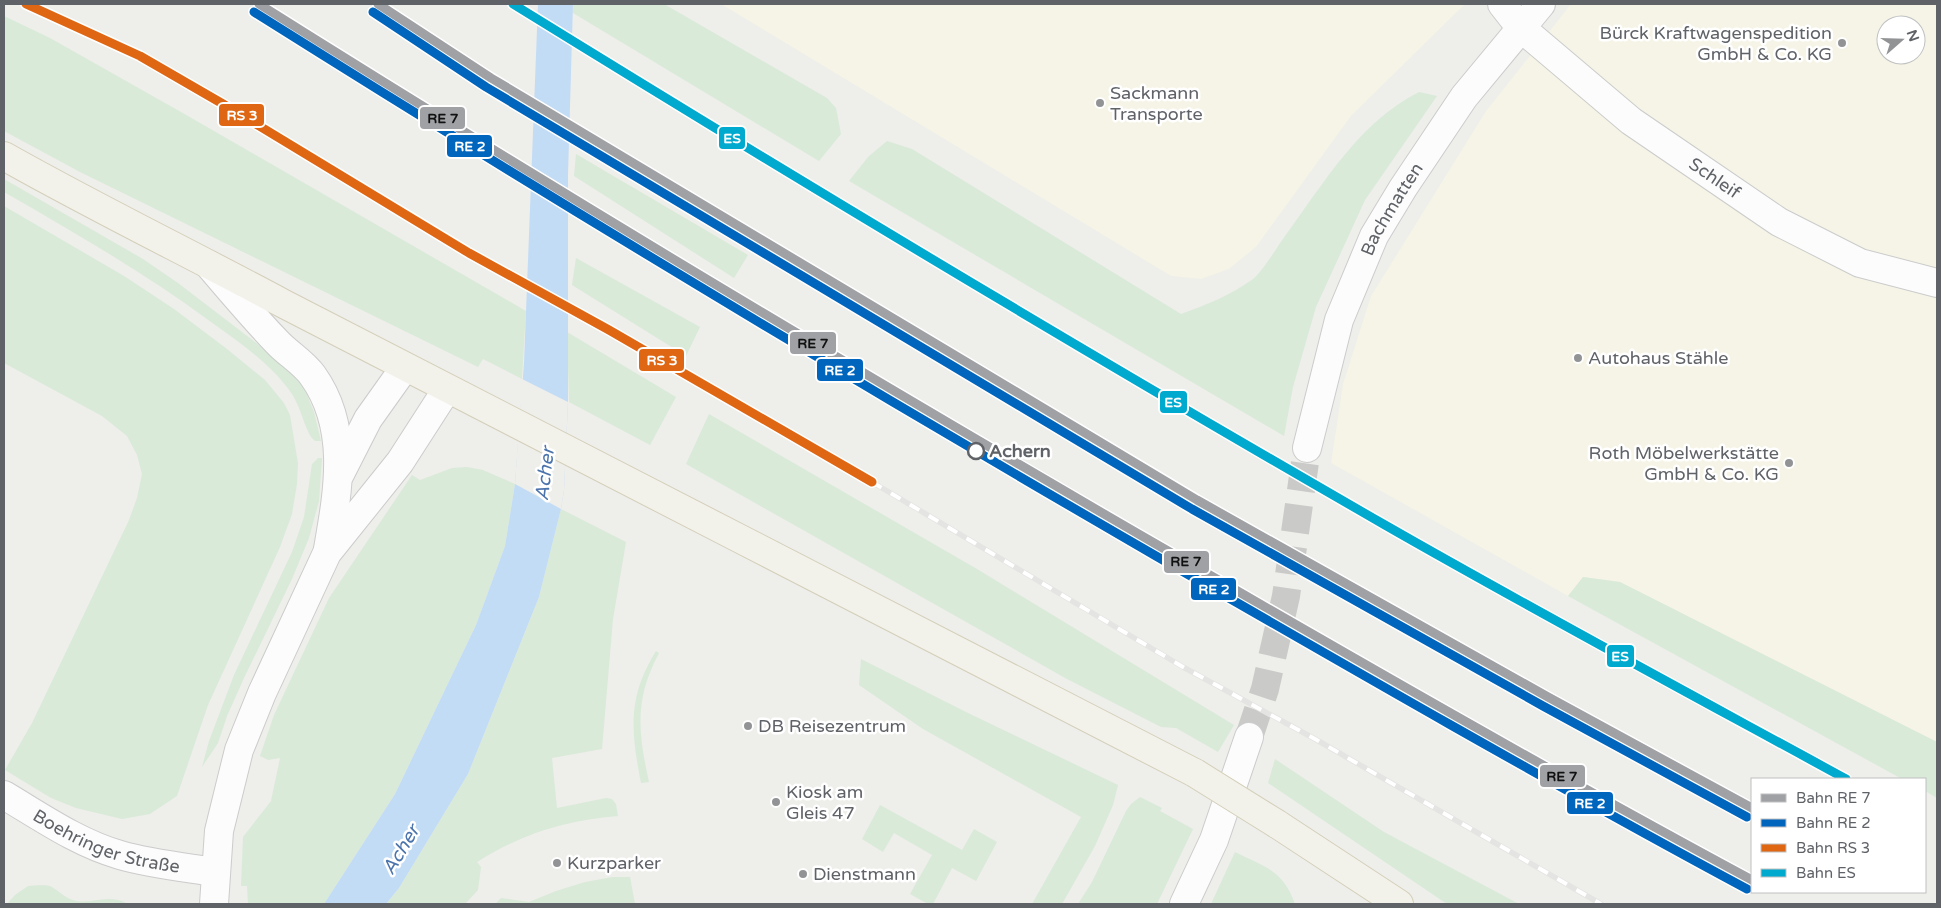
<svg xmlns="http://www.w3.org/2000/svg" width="1941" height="908" viewBox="0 0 1941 908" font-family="'Varela Round',sans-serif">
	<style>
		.commercial { fill: #f6f4e6; fill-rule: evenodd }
		.green { fill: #d9ead8 }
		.water { fill: #c2dcf5 }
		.pier { fill: #eeeeea }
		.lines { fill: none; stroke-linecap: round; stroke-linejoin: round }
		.tertiary-tunnel { stroke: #cacbc9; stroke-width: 28; stroke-dasharray: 28 14; stroke-linecap: butt }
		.minor-casing { stroke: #cbcccb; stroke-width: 30 }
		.tertiary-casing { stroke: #cbcccb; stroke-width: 30 }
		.primary-casing { stroke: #d4cfba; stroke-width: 30 }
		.minor { stroke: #fcfcfc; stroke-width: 28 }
		.tertiary { stroke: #fcfcfc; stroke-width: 28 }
		.primary { stroke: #f3f2ea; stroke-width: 28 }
		.rail-casing { stroke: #e4e4e3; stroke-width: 5.5 }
		.rail { stroke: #fff; stroke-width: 4; stroke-dasharray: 11; stroke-linecap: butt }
		.primary-bridge-casing { stroke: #d4cfba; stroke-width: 30; stroke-linecap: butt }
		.primary-bridge { stroke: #f3f2ea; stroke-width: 28 }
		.rail-1-casing { stroke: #fff; stroke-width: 12 }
		.rail-2-casing { stroke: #fff; stroke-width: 12 }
		.rail-3-casing { stroke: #fff; stroke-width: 12 }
		.rail-4-casing { stroke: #fff; stroke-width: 12 }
		.rail-1 { stroke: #9fa1a4; stroke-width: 9 }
		.rail-2 { stroke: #0065bd; stroke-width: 9 }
		.rail-3 { stroke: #df6713; stroke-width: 9 }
		.rail-4 { stroke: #00a9ce; stroke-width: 9 }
		.poi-dot { fill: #919395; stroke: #fff; stroke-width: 2 }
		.stop-dot { fill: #fff; stroke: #5f6267; stroke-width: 2.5 }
		.labels { text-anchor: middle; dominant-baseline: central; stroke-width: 5; stroke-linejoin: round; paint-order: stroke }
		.poi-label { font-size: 18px; fill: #5f6267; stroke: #fff; text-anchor: start }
		.street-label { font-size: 18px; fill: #5f6267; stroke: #fff }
		.stop-label { font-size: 18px; font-weight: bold; fill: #5f6267; stroke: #fff; text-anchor: start }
		.water-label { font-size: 19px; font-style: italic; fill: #4c74ac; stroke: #fff }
		.line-badge { stroke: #fff; stroke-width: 2 }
		.badge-label { font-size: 14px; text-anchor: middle; font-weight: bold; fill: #fff }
		.pale-badge-label { font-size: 14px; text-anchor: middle; font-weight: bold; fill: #111 }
	</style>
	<rect width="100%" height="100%" fill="#eeeeea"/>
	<path class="commercial" d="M721,4H1465L1351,116L1256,247L1229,269L1201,279L1171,276Z
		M1571,4H1937V742L1620,582L1583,577L1568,596L1331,463L1343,384L1371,296L1486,111ZM1886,25H1916V55H1886Z"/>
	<path class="green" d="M573,4H664L827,98L836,108L841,134L819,161L573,13Z
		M4,16L50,38L188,116L526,311L522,379L483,359L478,367L80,172L4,131Z
		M1419,92L1437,96L1365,200L1316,307L1293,387L1284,436L849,181L868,157L887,141L912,149L1181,314C1206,305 1231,295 1253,279C1263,271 1277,247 1285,236C1324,183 1359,122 1419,92Z
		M576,154L748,255L734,278L574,176Z
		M4,179L143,259L178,283L276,358L296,377L305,390L314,412L321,441H315L311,437C301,419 301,404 286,386C266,360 237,341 211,322C145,273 75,233 4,192Z
		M4,206L124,276L174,309L227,349L265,380L284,403L290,415L298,463L297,484L292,514L280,547L208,705L177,796L150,814L122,819L76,808L51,798L5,770L32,723L129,520L137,498L142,474L137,455L127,436L102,416L4,363Z
		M576,258L700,327L686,356L572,285Z
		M567,332L676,397L650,445L569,402Z
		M709,414L977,569L1234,725L1218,752L1176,728L1161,727L1067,679L686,464Z
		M318,458H322L319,501L309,538L292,579L244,678L227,716L218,743L202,767L209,741L234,675L292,552L304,517L312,464Z
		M467,467L483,470L515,484L505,546L476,625L395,794L324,904H248L247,886H241L243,837L271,801L280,758L268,760L260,756L274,715L329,598L412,475L420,480L452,468Z
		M561,509L626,542L613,619L602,749L552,758L557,808L606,798L612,799L616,804L618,816C567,820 521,834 477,862L481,867L478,890L465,904H386L399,888L468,774L539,597Z
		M1583,577L1620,582L1937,742V798L1925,791V779H1902L1568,596Z
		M656,651L659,653C634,700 638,732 649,782L641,783C631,731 627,698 656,651Z
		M861,659L966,712L1118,785L1113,805L1095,846L1062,904H1032L1081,817L923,729L859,685Z
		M1275,759L1384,832L1519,904H1447L1268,783Z
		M1140,797L1162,808L1160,811L1193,829L1157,904H1078L1092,882L1126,811L1131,804Z
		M880,805L962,850L974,829L997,842L976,881L952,868L933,904H928L910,894L932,855L894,833L883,852L862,839Z
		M1235,852C1265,867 1283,870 1295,904H1211Z
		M613,877H630L635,904H495L501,898L529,902L556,891L585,882Z
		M28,886C35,886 46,884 52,887C59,891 65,898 73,900C90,906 107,892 128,904H7L15,895Z"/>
	<path class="water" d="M538,4H573L568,174V402L564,490L561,509L539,597L468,774L399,888L386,904H324L395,794L476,625L505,546L515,484L524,363Z"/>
	<path class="pier" d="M522,379L568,402L564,490L561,509L515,484Z"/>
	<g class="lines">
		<path class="tertiary-tunnel" d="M1249,737L1265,689L1286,596L1307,448"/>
		<defs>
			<g id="minor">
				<path id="s1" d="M1502,4L1520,27L1631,121L1779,222L1860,263L1937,283"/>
				<path id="s2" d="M4,795C41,817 78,843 120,855C151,864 183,867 215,872"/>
			</g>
			<g id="tertiary">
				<path d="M209,265C231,291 253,317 277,342C288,354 303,362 313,376C350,428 338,491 328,549"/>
				<path id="s3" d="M1307,448L1339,320L1374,236L1403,188L1464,97L1541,4"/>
				<path d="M340,474L368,419L405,367"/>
				<path d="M214,904L219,831L239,750L262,693L327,553L400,462L447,389"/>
				<path d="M1184,904L1214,840L1249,737"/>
			</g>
			<path id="primary" d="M4,156C96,208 191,254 284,304C587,462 892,615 1195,773
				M1277,824L1399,904"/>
		</defs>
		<use href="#minor" class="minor-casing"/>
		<use href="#tertiary" class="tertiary-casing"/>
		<use href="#primary" class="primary-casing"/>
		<use href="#minor" class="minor"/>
		<use href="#tertiary" class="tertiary"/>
		<use href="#primary" class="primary"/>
		<defs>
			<path id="rail" d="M872,482L1183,667L1315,739L1601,904"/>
		</defs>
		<use href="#rail" class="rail-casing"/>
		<use href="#rail" class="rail"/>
		<defs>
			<path id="primary-bridge" d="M1195,773L1277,824"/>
		</defs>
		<use href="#primary-bridge" class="primary-bridge-casing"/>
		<use href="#primary-bridge" class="primary-bridge"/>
		<defs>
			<path id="rail-1" d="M259,4C556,191 857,371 1161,547C1357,660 1553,773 1752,880
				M378,4L491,78L1197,500L1548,697L1752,808"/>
			<path id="rail-2" d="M254,12C551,199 852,380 1156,556C1352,669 1548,782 1747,889
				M373,12L486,87L1192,509L1543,706L1747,817"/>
			<path id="rail-3" d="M26,4L140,56L223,104L469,253L609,330L872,482"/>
			<path id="rail-4" d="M513,4C801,182 1091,356 1385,525C1537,612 1692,695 1846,779"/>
		</defs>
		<use href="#rail-1" class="rail-1-casing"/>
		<use href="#rail-2" class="rail-2-casing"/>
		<use href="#rail-3" class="rail-3-casing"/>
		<use href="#rail-4" class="rail-4-casing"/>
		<use href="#rail-1" class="rail-1"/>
		<use href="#rail-2" class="rail-2"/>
		<use href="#rail-3" class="rail-3"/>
		<use href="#rail-4" class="rail-4"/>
	</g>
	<g class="poi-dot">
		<circle cx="1842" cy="43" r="5"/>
		<circle cx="1100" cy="103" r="5"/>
		<circle cx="1578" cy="358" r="5"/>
		<circle cx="1789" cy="463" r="5"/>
		<circle cx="748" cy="726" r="5"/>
		<circle cx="776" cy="802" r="5"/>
		<circle cx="557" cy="863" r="5"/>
		<circle cx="803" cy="874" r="5"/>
	</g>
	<circle class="stop-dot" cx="976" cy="451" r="8"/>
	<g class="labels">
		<g class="poi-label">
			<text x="1832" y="33" text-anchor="end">Bürck Kraftwagenspedition<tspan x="1832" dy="21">GmbH &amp; Co. KG</tspan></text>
			<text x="1110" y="93">Sackmann<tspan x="1110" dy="21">Transporte</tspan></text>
			<text x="1588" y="358">Autohaus Stähle</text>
			<text x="1779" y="453" text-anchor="end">Roth Möbelwerkstätte<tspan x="1779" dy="21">GmbH &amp; Co. KG</tspan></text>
			<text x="758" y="726">DB Reisezentrum</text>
			<text x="786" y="792">Kiosk am<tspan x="786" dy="21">Gleis 47</tspan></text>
			<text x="567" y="863">Kurzparker</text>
			<text x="813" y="874">Dienstmann</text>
		</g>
		<g class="street-label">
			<text stroke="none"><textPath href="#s1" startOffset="276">Schleif</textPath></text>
			<text stroke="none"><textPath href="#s3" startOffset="255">Bachmatten</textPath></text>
			<text stroke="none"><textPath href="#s2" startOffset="114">Boehringer Straße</textPath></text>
		</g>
		<g class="stop-label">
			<text x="989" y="451">Achern</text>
		</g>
		<g class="water-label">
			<text transform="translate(545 474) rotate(-83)">Acher</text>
			<text transform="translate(401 850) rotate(-59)">Acher</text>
		</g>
	</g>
	<g class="line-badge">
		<rect x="218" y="103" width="47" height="24" rx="5" fill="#df6713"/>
		<rect x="419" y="106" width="47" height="24" rx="5" fill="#9fa1a4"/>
		<rect x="718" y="126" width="28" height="24" rx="5" fill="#00a9ce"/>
		<rect x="446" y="134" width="47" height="24" rx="5" fill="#0065bd"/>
		<rect x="789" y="331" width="48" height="24" rx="5" fill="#9fa1a4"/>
		<rect x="638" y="348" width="47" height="24" rx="5" fill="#df6713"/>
		<rect x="816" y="358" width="48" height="24" rx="5" fill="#0065bd"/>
		<rect x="1159" y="390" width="29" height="24" rx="5" fill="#00a9ce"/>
		<rect x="1163" y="550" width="47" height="24" rx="5" fill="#9fa1a4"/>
		<rect x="1190" y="577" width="47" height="24" rx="5" fill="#0065bd"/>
		<rect x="1606" y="644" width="29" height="24" rx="5" fill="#00a9ce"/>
		<rect x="1539" y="764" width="47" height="24" rx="5" fill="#9fa1a4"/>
		<rect x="1566" y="791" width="48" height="24" rx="5" fill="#0065bd"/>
	</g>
	<g class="badge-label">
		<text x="242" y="120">RS 3</text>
		<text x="732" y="143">ES</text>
		<text x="470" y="151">RE 2</text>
		<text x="662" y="365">RS 3</text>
		<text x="840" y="375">RE 2</text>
		<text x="1173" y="407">ES</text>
		<text x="1214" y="594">RE 2</text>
		<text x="1620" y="661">ES</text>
		<text x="1590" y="808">RE 2</text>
	</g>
	<g class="pale-badge-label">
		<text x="443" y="123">RE 7</text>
		<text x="813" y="348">RE 7</text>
		<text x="1186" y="566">RE 7</text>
		<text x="1562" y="781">RE 7</text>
	</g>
	<rect width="1941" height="908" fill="none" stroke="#5f6267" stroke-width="10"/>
	<rect x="1751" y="778" width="175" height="115" fill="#ffffff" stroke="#bfc0c2"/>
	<rect x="1761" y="794" width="25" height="8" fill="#9fa1a4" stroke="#bfc0c2"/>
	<text x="1796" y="803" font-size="15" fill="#5f6267">Bahn RE 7</text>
	<rect x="1761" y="819" width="25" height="8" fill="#0065bd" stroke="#bfc0c2"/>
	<text x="1796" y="828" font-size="15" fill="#5f6267">Bahn RE 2</text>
	<rect x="1761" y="844" width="25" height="8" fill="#df6713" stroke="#bfc0c2"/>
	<text x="1796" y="853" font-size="15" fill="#5f6267">Bahn RS 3</text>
	<rect x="1761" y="869" width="25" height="8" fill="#00a9ce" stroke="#bfc0c2"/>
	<text x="1796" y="878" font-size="15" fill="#5f6267">Bahn ES</text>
	<g transform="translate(1901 40) rotate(70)"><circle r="24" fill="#ffffff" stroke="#bfc0c2"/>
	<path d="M0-4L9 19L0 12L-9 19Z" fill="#919395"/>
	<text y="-8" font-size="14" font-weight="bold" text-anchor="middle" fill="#5f6267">N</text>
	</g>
</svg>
